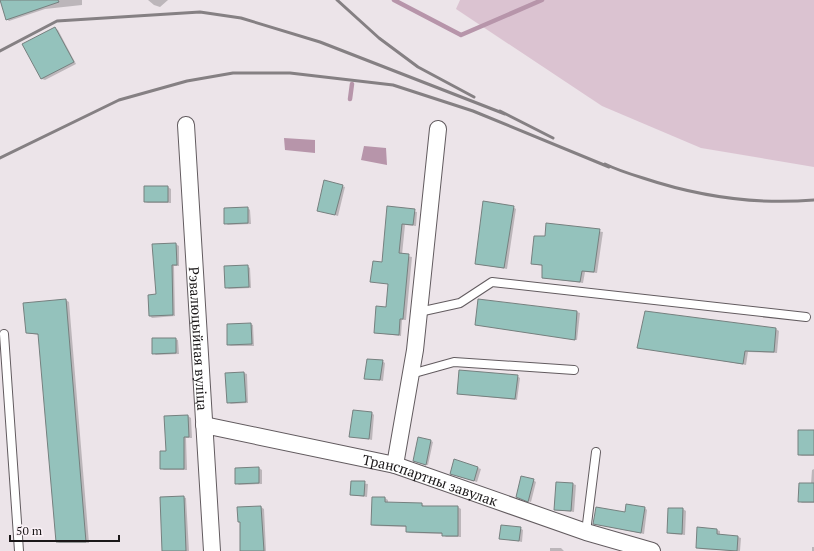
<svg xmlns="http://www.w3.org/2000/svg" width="814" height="551" viewBox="0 0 814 551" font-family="'PT Serif',serif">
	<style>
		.green { fill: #dbc3d1 }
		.water { fill: #b795aa }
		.shadow { fill: #0003 }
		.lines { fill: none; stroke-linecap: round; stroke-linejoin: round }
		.stream { stroke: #b795aa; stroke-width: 4.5 }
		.building { fill: #94c2bc; stroke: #76807f }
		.lane-casing { stroke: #625b5f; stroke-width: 10 }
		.street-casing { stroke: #625b5f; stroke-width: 18 }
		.lane { stroke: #fff; stroke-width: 8 }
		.street { stroke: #fff; stroke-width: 16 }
		.rail { stroke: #858083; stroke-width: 3 }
		.labels { text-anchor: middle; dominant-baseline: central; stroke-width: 3; stroke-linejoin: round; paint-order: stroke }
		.street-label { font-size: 14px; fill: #1a1718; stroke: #faf1f6 }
	</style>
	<rect width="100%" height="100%" fill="#ece4e9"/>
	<path class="green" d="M460,0H814V167L701,148L602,106L456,9Z"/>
	<path class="water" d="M284,138L315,140V153L285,150Z
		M364,146L386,148L387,165L361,160Z"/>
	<path class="shadow" d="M0,0H82V5L45,9L9,21L7,19Z
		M148,0H168L160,7L154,5Z
		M55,28L58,30L76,64L45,80L42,79L24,45Z
		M342,186L345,187L338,216L318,210Z
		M168,187L171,189V203H148L145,202Z
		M388,207L417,212L416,226L405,225L402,255L412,257L406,320H402L401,336L375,333L387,308L389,284L372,281L383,263Z
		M513,207L516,209L507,269L476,264Z
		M248,208L250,210L251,224L228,225L225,223Z
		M547,224L603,232L597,273L585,272L583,283L543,278V266L532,264L546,237Z
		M176,244L179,246V266H174L175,316L152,318L150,316Z
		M247,266L250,268L251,288L229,289L226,287Z
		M66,300L69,302L89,543H60L57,542L39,335L27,333L24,304Z
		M577,312L580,313L577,340L476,325Z
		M250,324L253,325L254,346H231L228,345Z
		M776,329L779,331L777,353L748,352L746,365L639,347Z
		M175,339L178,340L179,354L156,355L153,353Z
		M382,361L385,363L383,381L366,378Z
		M244,373L247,374L248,403L231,404L228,402Z
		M517,376L520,378L517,400L458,394Z
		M372,413L374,415L372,440L350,436Z
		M188,416L191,418L192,438H186L187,470H164L161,468L167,452L165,417Z
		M814,431V456H802L799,455Z
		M431,441L433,442L428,465L414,461Z
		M455,460L481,469L477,482L454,475Z
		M259,468L262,470V484L239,485L236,483Z
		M814,469V503H802L799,501L811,484L812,470Z
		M533,480L536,482L531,502L520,498Z
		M352,482L368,484L367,497L351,495Z
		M573,484L576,485L574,512L555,510Z
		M183,497L186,498L189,551H163Z
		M385,498L388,500V503L422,504L425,507H458L461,509V537H446L443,534L410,533L407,532V527L375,526L372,525Z
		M261,507L264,509L266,551H241V523L239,522Z
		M645,508L647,510L644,534L594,524Z
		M683,509L686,511L685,535L671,534L668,532Z
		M520,528L523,530L522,542L500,538Z
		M698,528L717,530L720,531V536L738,537L741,538L740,551L700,549L697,547Z
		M812,547H814V551H812Z
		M550,548H561L564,551H550Z"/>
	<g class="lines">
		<path class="stream" d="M394,0L461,35L542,0
			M350,99L352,84"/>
	</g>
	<path class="building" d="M0,0H58L59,2L6,20Z
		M55,27L74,62L41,79L22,44Z
		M324,180L343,185L335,215L317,211Z
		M144,186H168V202H144Z
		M483,201L514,206L504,268L475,264Z
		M387,206L415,209L413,225L402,224L399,253L409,254L403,319H400L399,335L374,333L376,306L386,307L388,284L370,282L373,261L382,262Z
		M248,207V223L224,224V208Z
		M546,223L600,229L594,272L582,271L580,282L542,278V265L531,264L534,236H545Z
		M176,243L177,265H172L173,315L149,316L148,295L156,294L152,244Z
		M248,265L249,287L225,288L224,266Z
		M66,299L86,542H56L38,334L26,333L23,303Z
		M478,299L577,311L575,340L475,325Z
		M645,311L776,328L774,352L745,351L743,364L637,348Z
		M251,323L252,344L227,345V324Z
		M152,338H176V353L152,354Z
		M367,359L383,360L380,380L364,379Z
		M459,370L518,375L515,399L457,394Z
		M244,372L246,402L227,403L225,373Z
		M353,410L372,412L369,439L349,437Z
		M188,415L189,437H184V469H160V451H166L164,416Z
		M798,430H814V455H798Z
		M418,437L431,440L426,465L413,461Z
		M454,459L478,467L474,481L450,474Z
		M259,467V483L235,484V468Z
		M521,476L534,479L528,502L516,497Z
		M351,481H365L364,496L350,495Z
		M556,482L573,483L571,511L554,510Z
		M799,483H814V502H798Z
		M184,496L186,551H162L160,497Z
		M372,497H385V502L422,503V506H458V536H442V533L406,532V526L371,525Z
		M626,504L645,507L641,533L593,524L596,507L625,512Z
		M261,506L264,551H240V522H238L237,507Z
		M668,508H683L682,534L667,533Z
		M501,525L521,527L519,541L499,539Z
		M697,527L717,529V534L738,536L737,551L696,548Z"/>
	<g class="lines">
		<defs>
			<path id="lane" d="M419,312L460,303L492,282L806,317
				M4,334L19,551
				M411,374L454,362L574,370
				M586,532L596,452"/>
			<g id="street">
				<path id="s1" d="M186,125L212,551"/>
				<path id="s2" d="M204,425L395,465L586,532L652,551"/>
				<path d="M395,465L415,350L438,129"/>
			</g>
		</defs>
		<use href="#lane" class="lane-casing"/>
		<use href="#street" class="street-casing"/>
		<use href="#lane" class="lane"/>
		<use href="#street" class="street"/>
		<path class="rail" d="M337,0L379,38L418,67L474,97
			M0,51L57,21L200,12L241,18L320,42L505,114
			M500,111L553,138
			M0,158L119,100L187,81L233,73H290L393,85L473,111L609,167
			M605,164C617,170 630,174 643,178C700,197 754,205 814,200"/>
	</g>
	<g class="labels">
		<g class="street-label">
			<text stroke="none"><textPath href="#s1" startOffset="214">Рэвалюцыйная вуліца</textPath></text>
			<text stroke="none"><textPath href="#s2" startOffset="233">Транспартны завулак</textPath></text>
		</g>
	</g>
	<path d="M10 535v6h109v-6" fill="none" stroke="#1a1718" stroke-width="2"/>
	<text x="16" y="535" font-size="12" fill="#1a1718" stroke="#faf1f6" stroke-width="3" paint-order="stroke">50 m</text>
</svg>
